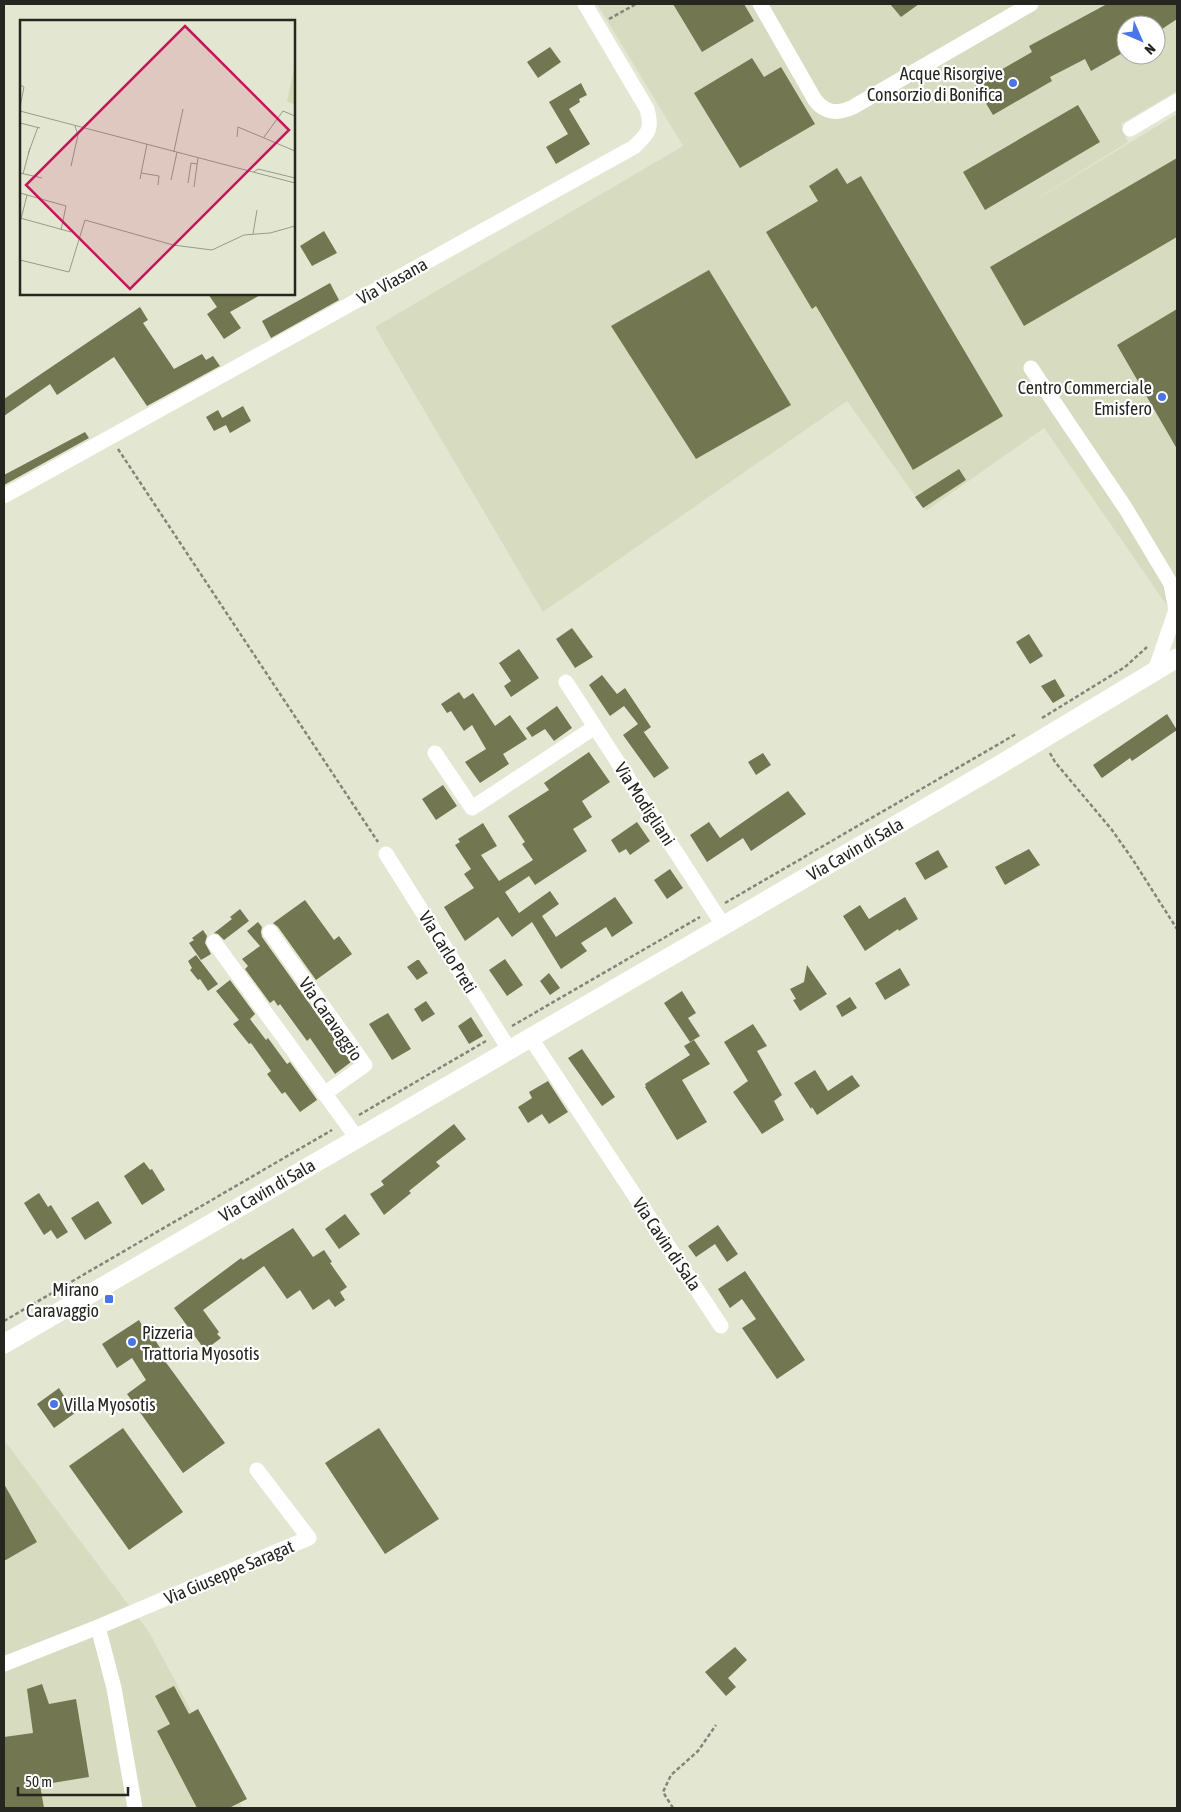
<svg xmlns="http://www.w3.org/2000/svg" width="1181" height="1812" viewBox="0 0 1181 1812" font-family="'Asap Condensed',sans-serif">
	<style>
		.built { fill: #d7dcc0; fill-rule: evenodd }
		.building { fill: #727751 }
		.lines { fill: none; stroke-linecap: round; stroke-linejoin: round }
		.path { stroke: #828577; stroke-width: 2.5; stroke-dasharray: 4 2.5; stroke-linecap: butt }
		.minor { stroke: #fff; stroke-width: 15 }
		.major { stroke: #fff; stroke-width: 19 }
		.poi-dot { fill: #4975e8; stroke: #fff; stroke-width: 2 }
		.labels { text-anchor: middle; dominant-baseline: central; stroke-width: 4.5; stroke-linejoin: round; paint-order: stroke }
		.poi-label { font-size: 18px; fill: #25261f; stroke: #fff; text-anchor: end }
		.street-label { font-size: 18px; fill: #25261f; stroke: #fff }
		.inset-road { fill: none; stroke: #979a8a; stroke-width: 1 }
		.view { fill: #c2185b; fill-opacity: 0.15; stroke: #c2185b; stroke-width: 2.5 }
		.inset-edge { fill: none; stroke: #25261f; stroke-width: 2.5 }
	</style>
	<rect width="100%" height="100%" fill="#e3e7d2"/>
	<path class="built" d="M597,4H1177V91L1121,124L1128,142L1017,211L1177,114V620L1044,428L926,511L847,401L543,612L375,327L683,146ZM1126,25H1156V55H1126Z
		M4,1440L149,1632L243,1808H4Z"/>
	<path class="building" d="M673,4H744L754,21L702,52Z
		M890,4H919L901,17Z
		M1107,4H1177V19L1156,33V25H1126V51L1091,71L1085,59L1050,77L1052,81L993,115L975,85L1032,52L1029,46Z
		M550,47L561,62L538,78L527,62Z
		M752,58L764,77L781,67L815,124L740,168L694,93Z
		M581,83L587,95L579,99L580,102L569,109L590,144L556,164L546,147L568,134L549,102Z
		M1078,105L1100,142L985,210L963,172Z
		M1177,158V237L1024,326L990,267Z
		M837,168L847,184L861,176L1003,416L913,470L816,306L812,309L766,232L818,201L809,186Z
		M324,231L337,253L312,266L300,246Z
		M709,270L791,405L696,459L611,326Z
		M330,283L339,300L271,338L262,321Z
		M208,294H262L230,312L241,328L224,339L207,314L217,307Z
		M140,307L148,320L143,323L174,369L202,354L206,360L213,356L220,366L147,406L114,357L57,395L50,384L4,416V399Z
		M1177,309V449L1117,345Z
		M243,406L251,421L230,433L226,425L214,431L206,417L218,410L226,425L222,418Z
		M85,432L89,438L4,485V475Z
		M959,469L966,480L923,508L915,497Z
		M572,628L593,657L575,668L556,639Z
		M1029,634L1043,656L1030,664L1016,642Z
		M519,649L539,678L511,697L504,686L511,681L499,663Z
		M602,675L617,694L625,688L651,727L644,732L643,731L669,768L654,778L623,735L638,724L624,706L610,716L589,685Z
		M1055,679L1065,696L1053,703L1041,686Z
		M459,692L464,699L473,693L495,726L510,715L527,739L503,754L509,764L480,783L465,762L486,749L472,725L464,731L451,711L447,713L441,704Z
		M557,706L572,728L554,741L545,729L532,737L526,728Z
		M1167,714L1177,730L1132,761L1130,758L1102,778L1101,777L1093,765Z
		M589,752L610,782L582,801L592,817L573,829L587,851L535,885L529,876L505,892L519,913L550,891L559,904L542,916L556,937L615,897L633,923L612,937L606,927L581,943L587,951L561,969L532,922L512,937L498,917L465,941L444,907L474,888L464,874L471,869L455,845L460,842L458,839L483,823L497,846L481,855L499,881L533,860L522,844L525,842L508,816L549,790L544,783Z
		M763,753L771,765L756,775L748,762Z
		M443,785L457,806L436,820L422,799Z
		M788,791L806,814L751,851L743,838L707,862L690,835L709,822L720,838Z
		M637,822L650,841L630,855L626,849L619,853L611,840Z
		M1029,849L1040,865L1005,885L995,867Z
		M938,850L948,867L925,880L915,863Z
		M670,869L683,888L667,899L654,880Z
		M905,897L918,919L899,931L898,929L865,951L843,916L860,905L869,919Z
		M305,900L334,940L339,936L352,954L316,980L278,927L273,923Z
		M240,909L249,921L224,940L218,934L214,933L232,919L230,917Z
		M258,922L262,927L261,932L262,937L351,1062L335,1074L310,1038L307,1041L280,1004L278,1006L274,1000L270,1003L245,969L248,966L242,959L260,946L247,931Z
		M203,930L207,936L205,943L211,954L201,960L189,943L194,940L192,938Z
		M196,955L218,984L208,991L200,979L198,980L190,970L192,968L188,961Z
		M505,959L523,985L507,996L489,970Z
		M417,960H419L428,973L417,980L407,967Z
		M807,965L827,994L800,1011L793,1000L796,999L790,989L804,982Z
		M900,968L910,985L885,1000L875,983Z
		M549,973L560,988L550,995L540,981Z
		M230,980L255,1014L250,1019L266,1040L268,1038L287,1064L290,1062L315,1097L317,1100L300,1112L285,1092L282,1094L267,1074L271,1071L251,1043L249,1044L233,1024L239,1020L216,991Z
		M682,991L696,1013L688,1018L700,1036L690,1042L664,1003Z
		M850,997L857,1008L842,1017L836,1006Z
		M426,1001L435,1014L422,1022L414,1009Z
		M388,1013L411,1049L392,1060L369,1024Z
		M471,1017L483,1036L469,1044L458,1026Z
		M753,1024L767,1046L757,1051L782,1095L774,1101L784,1120L762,1134L733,1092L748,1081L724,1042Z
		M694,1040L710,1064L682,1080L707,1122L677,1140L645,1087L646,1086L645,1084L690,1055L684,1046Z
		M582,1049L615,1097L602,1106L568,1058Z
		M815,1070L828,1091L852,1075L860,1086L817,1115L812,1107L811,1109L794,1083Z
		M548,1081L568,1112L549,1124L542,1114L528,1123L518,1107L532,1098L529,1092Z
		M454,1124L466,1139L436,1162L440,1166L409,1191L411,1193L384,1215L370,1194L384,1185L381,1181Z
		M144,1162L150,1170L152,1169L165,1190L142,1205L124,1176Z
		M39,1193L48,1207L51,1205L68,1232L57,1239L51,1230L44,1235L24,1203Z
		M98,1201L112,1223L85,1240L71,1218Z
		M345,1214L360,1234L339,1249L325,1229Z
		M718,1225L738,1254L727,1262L715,1244L696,1257L688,1246Z
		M293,1228L313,1257L324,1250L332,1262L330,1263L347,1287L340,1292L345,1300L335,1307L329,1299L313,1310L300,1290L287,1299L264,1266L203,1310L219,1332L217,1334L221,1338L205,1350L174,1308L241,1258L243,1260Z
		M745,1271L805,1360L777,1379L742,1328L756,1319L742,1299L730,1308L718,1289Z
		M139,1320L144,1329L147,1327L162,1351L159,1353L225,1443L183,1473L127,1394L146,1380L132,1358L117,1368L102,1344Z
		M59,1388L75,1413L54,1428L37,1404Z
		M123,1428L183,1512L129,1550L69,1466Z
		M379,1428L439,1519L385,1554L325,1463Z
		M4,1484L37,1542L4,1561Z
		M735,1647L747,1660L728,1678L736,1687L726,1696L705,1672Z
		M42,1684L49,1704L76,1699L89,1777L40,1785L44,1808H4V1737L33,1733L27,1689Z
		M174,1686L189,1714L198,1709L247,1799L229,1808H197L157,1731L170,1724L155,1696Z"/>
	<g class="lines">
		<path class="path" d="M609,19L636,4
			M118,449L378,842
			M1042,718L1125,667L1147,647
			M1050,753L1055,762L1112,830L1133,860L1177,929
			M725,903L1016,734
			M512,1026L700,917
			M359,1115L486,1041
			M4,1321L332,1130
			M673,1808L663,1792L671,1775L698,1751L716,1725"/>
		<path class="minor" d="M760,4L815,100C826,114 838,114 853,107L1031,4
			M1130,129L1177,101
			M1031,368L1126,509L1171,584L1176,610L1155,671
			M4,496L634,147C648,134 653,129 647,109L585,4
			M566,682L723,925
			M435,753L472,808L595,727
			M386,854L509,1049
			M270,932L365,1065L324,1094
			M214,942L357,1138
			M530,1037L721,1326
			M98,1627L114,1688L135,1808
			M4,1664L98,1627L309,1538L257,1470"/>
		<path class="major" d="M4,1344L996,767L1177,658"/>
	</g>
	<g class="poi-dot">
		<circle cx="1013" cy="83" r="5"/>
		<circle cx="1162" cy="397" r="5"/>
		<rect x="104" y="1294" width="10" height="10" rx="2.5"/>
		<circle cx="132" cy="1342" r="5"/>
		<circle cx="54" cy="1404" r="5"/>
	</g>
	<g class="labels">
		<g class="poi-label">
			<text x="1003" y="73">Acque Risorgive<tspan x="1003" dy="21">Consorzio di Bonifica</tspan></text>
			<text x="1152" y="387">Centro Commerciale<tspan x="1152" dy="21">Emisfero</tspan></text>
			<text x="99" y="1289">Mirano<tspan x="99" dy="21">Caravaggio</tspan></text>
			<text x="142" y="1332" text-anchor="start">Pizzeria<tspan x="142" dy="21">Trattoria Myosotis</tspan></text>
			<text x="64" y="1404" text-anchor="start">Villa Myosotis</text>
		</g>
		<g class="street-label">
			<text transform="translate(392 281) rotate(-29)">Via Viasana</text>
			<text transform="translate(645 804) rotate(57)">Via Modigliani</text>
			<text transform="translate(855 849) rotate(-30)">Via Cavin di Sala</text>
			<text transform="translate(448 952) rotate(58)">Via Carlo Preti</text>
			<text transform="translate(331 1019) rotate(55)">Via Caravaggio</text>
			<text transform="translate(267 1190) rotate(-30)">Via Cavin di Sala</text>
			<text transform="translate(667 1244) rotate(56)">Via Cavin di Sala</text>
			<text transform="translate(229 1572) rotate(-23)">Via Giuseppe Saragat</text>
		</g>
	</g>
	<g transform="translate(20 20)">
		<rect width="275" height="275" fill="#e3e7d2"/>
		<path d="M275,43V84L267,82Z" fill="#d5dcb4"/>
		<path class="inset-road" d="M0,65L4,67L0,87M0,91L275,163M0,103L20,108M217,117L218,107L275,131M244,117L263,91L275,96M154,131L163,89M8,134L18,107M51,146L58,115L55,106M234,152L238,149L275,158M0,153L22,158M121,153L139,156L138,165M3,154L10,128M120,159L127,124M151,160L157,132M168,163L171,143L177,144M174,167L178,138M0,173L46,186L41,210M0,198L51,212M1,199L7,175M233,214L237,190M0,240L49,252L65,200L153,225L192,230L224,215L250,213L275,206"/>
		<path class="view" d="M165,6L269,110L110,269L6,165Z"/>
		<rect width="275" height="275" class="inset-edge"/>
	</g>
	<rect width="1181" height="1812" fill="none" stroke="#25261f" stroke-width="10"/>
	<g transform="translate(1141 40) rotate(135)"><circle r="24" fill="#ffffff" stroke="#a8a8a5"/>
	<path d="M0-4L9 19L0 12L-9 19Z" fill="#4975e8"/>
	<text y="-8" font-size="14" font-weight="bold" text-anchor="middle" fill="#25261f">N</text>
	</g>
	<path d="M18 1787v8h110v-8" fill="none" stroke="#25261f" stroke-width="2.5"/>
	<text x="25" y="1787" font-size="15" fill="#25261f" stroke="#ffffff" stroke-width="4" paint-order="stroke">50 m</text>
</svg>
